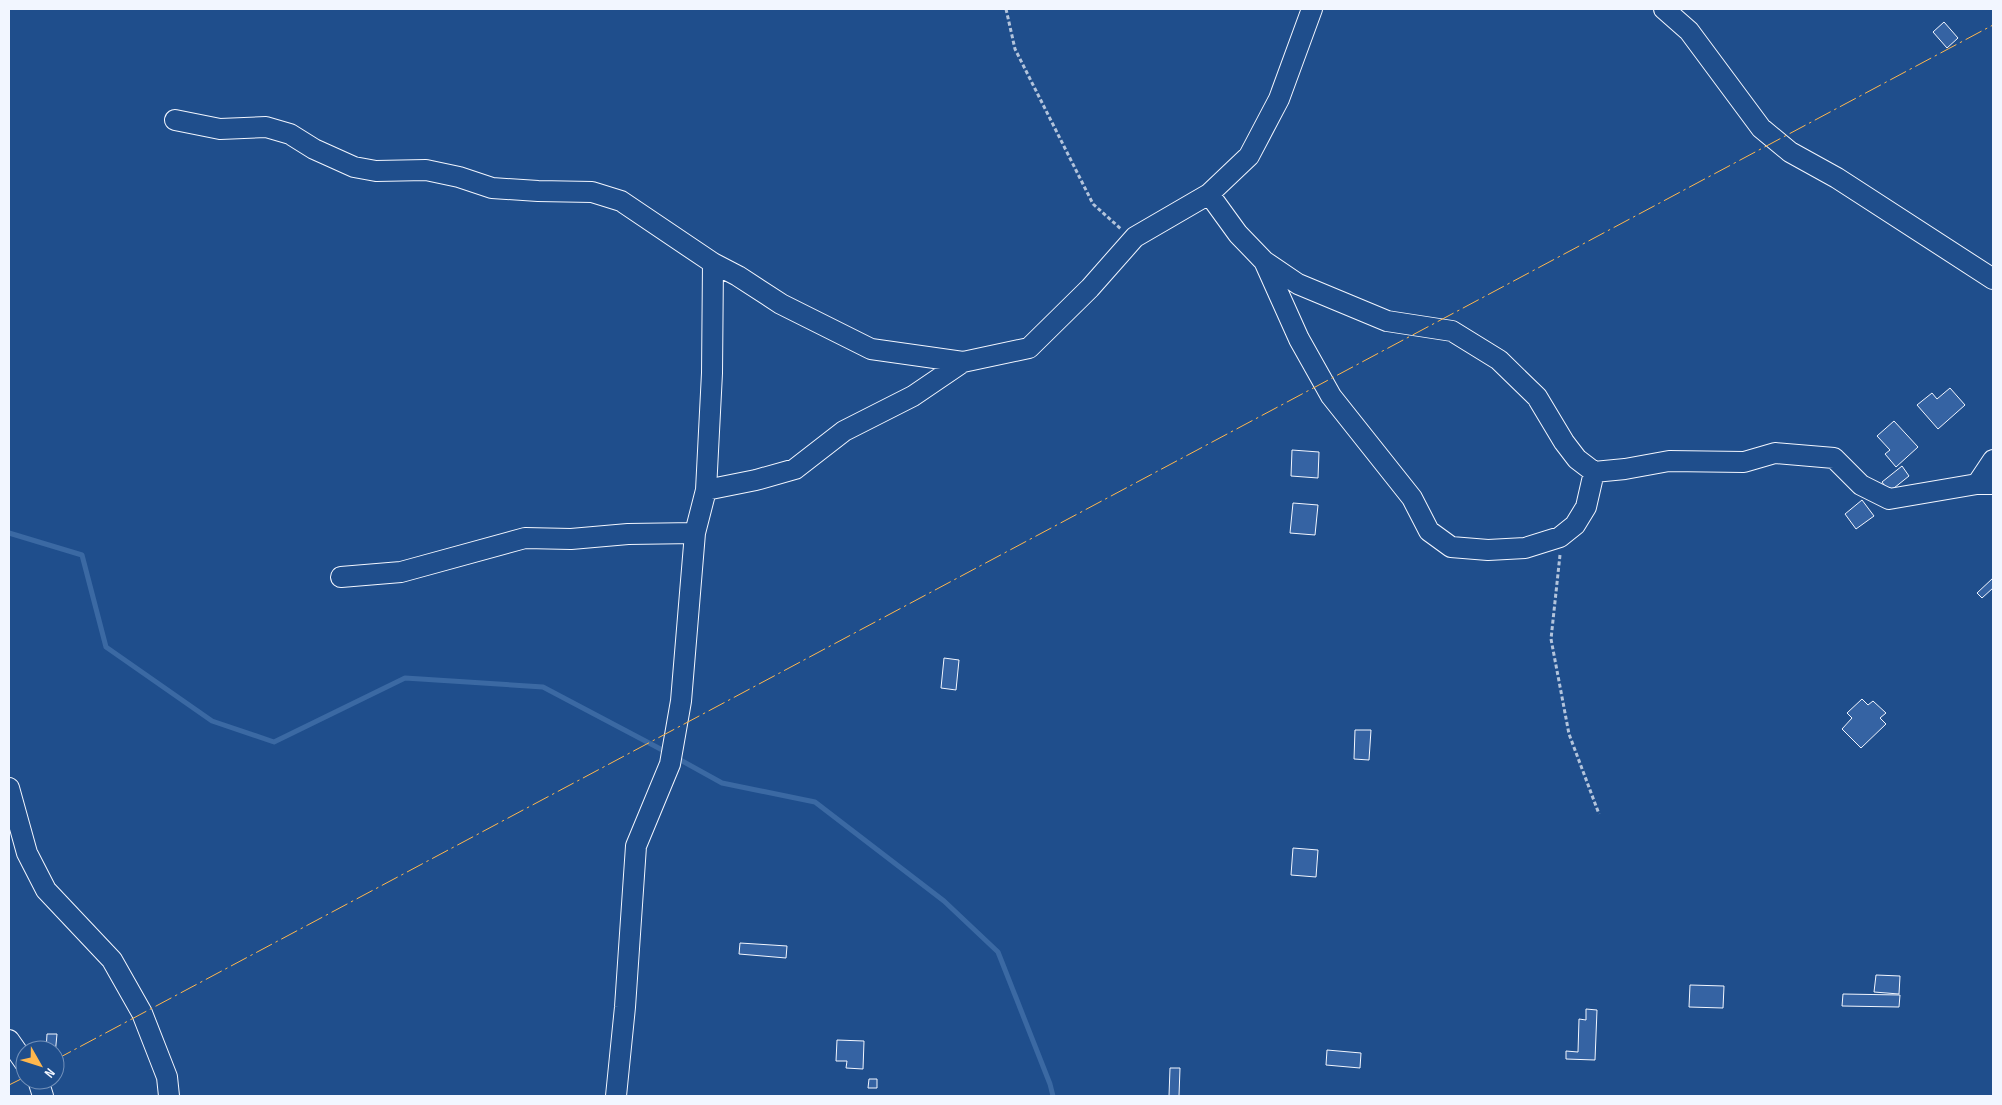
<svg xmlns="http://www.w3.org/2000/svg" width="2002" height="1105" viewBox="0 0 2002 1105" font-family="'Sofia Sans Condensed',sans-serif">
	<style>
		.lines { fill: none; stroke-linecap: round; stroke-linejoin: round }
		.stream { stroke: #3b69a3; stroke-width: 5 }
		.building { fill: #3563a3; stroke: #f2f6ff }
		.minor-casing { stroke: #f2f6ff; stroke-width: 22 }
		.path { stroke: #b3c4dc; stroke-width: 3; stroke-dasharray: 4 2.5; stroke-linecap: butt }
		.minor { stroke: #1f4e8c; stroke-width: 20 }
		.power { stroke: #ffb74d; stroke-width: 1; stroke-dasharray: 18 4 2.5 4; stroke-linecap: butt }
	</style>
	<rect width="100%" height="100%" fill="#1f4e8c"/>
	<g class="lines">
		<path class="stream" d="M9,533L82,555L106,647L212,721L274,742L405,678L543,687L668,753
			M675,757L722,783L815,802L944,901L998,952L1050,1084L1053,1096"/>
	</g>
	<path class="building" d="M1944,22L1958,38L1947,48L1933,32Z
		M1950,388L1965,405L1938,429L1917,405L1932,393L1937,399Z
		M1894,421L1918,447L1896,467L1885,454L1890,450L1877,436Z
		M1292,450L1319,452L1318,478L1291,476Z
		M1902,466L1909,476L1889,492L1882,482Z
		M1862,500L1874,516L1856,529L1845,514Z
		M1293,503L1318,505L1315,535L1290,533Z
		M1993,578V588L1982,598L1977,593Z
		M944,658L959,660L956,690L941,688Z
		M1862,699L1868,705L1873,701L1886,713L1880,718L1886,724L1861,748L1842,729L1852,718L1847,713Z
		M1355,730H1371L1369,760L1354,759Z
		M1293,848L1318,850L1316,877L1291,875Z
		M740,943L787,946L786,958L739,954Z
		M1876,975L1900,976L1899,994L1874,992Z
		M1690,985L1724,986L1723,1008L1689,1007Z
		M1843,994L1900,995L1899,1007L1842,1006Z
		M1586,1009L1597,1010L1595,1060L1566,1059V1051L1578,1052L1579,1019L1586,1020Z
		M47,1034H57L55,1055V1050H46Z
		M837,1040L864,1041L863,1069L846,1068L847,1061H836Z
		M1327,1050L1361,1053L1360,1068L1326,1065Z
		M1170,1068H1180L1179,1096H1169Z
		M869,1079H877V1088H868Z"/>
	<g class="lines">
		<defs>
			<path id="minor" d="M1664,9L1689,31L1761,128L1790,152L1837,178L1993,279
				M175,120L220,129L266,127L290,134L314,149L354,167L376,171L426,170L459,177L492,188L538,191L592,192L621,201L713,263
				M1209,194L1238,234L1264,261L1298,284L1387,321L1452,331L1499,360L1537,397L1564,442L1577,459L1594,472L1625,469L1669,461L1744,462L1775,453L1834,458L1861,485L1889,499L1977,484H1993
				M1264,261L1299,339L1331,396L1412,498L1429,531L1451,547L1488,550L1525,548L1560,537L1575,525L1586,507L1594,472
				M1977,484L1993,460
				M706,490L756,480L795,469L844,431L913,396L963,362
				M341,577L401,572L525,538L571,539L628,534L695,533
				M9,788L27,853L46,890L112,960L142,1013L167,1077L169,1096
				M9,1040L25,1063
				M38,1080L43,1096
				M616,1096L625,1007L636,846L670,764L681,701L695,533L706,490L712,373L713,263L738,276L781,304L871,349L963,362L1029,348L1090,288L1135,237L1209,194L1249,156L1279,99L1312,9"/>
		</defs>
		<use href="#minor" class="minor-casing"/>
		<path class="path" d="M1006,9L1015,49L1093,204L1121,229
			M1560,555L1551,639L1569,734L1599,814"/>
		<use href="#minor" class="minor"/>
		<path class="power" d="M55,1060L1993,25
			M9,1085L25,1077"/>
	</g>
	<rect width="2002" height="1105" fill="none" stroke="#f2f6ff" stroke-width="20"/>
	<g transform="translate(40 1065) rotate(129)"><circle r="24" fill="#1f4e8c" stroke="#7391ba"/>
	<path d="M0-4L9 19L0 12L-9 19Z" fill="#ffb74d"/>
	<text y="-8" font-size="14" font-weight="bold" text-anchor="middle" fill="#f2f6ff">N</text>
	</g>
</svg>
